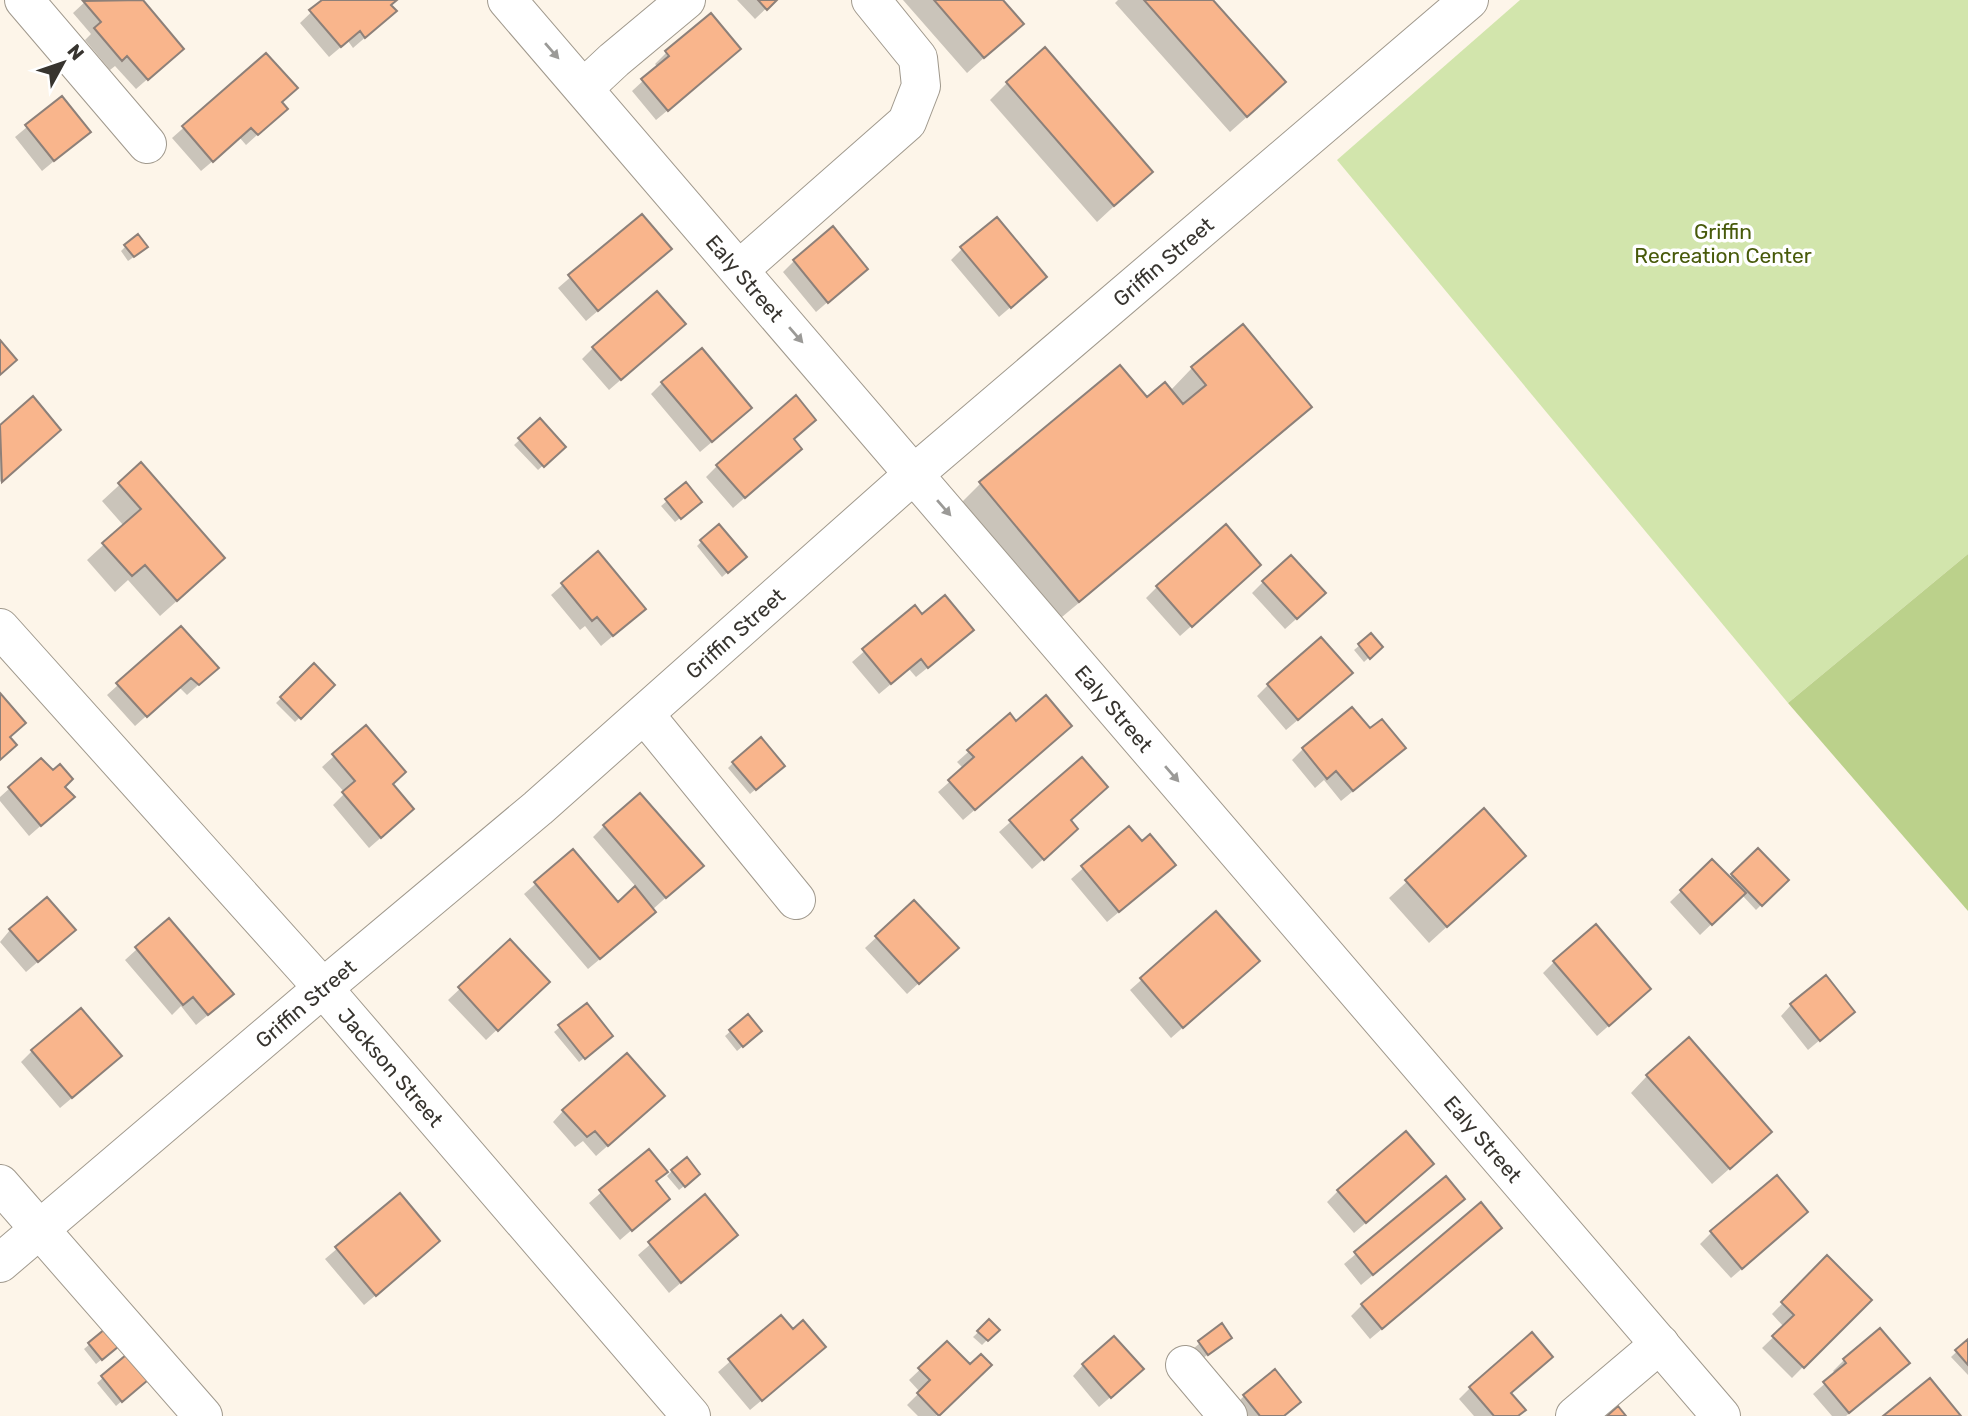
<svg xmlns="http://www.w3.org/2000/svg" width="1968" height="1416" viewBox="0 0 1968 1416" font-family="Rubik,sans-serif">
	<style>
		.green { fill: #d2e5ac }
		.forest { fill: #bbd18b }
		.shadow { fill: #0003 }
		.building { fill: #f9b58c; stroke: #8d8079; stroke-width: 2 }
		.lines { fill: none; stroke-linecap: round; stroke-linejoin: round }
		.minor-casing { stroke: #a0998d; stroke-width: 40 }
		.minor { stroke: #fff; stroke-width: 38 }
		.oneway { fill: #9b9a97 }
		.labels { text-anchor: middle; dominant-baseline: central; stroke-width: 7; stroke-linejoin: round; paint-order: stroke }
		.park-label { font-size: 21px; fill: #485a0b; stroke: #fff }
		.street-label { font-size: 21px; fill: #37342f; stroke: #fff }
	</style>
	<rect width="100%" height="100%" fill="#fdf5e9"/>
	<path class="green" d="M1520,0H1968V554L1788,703L1337,160Z"/>
	<path class="forest" d="M1968,554V911L1788,703Z"/>
	<path class="shadow" d="M87,0H141L182,49L136,89L115,66L110,70L85,40L91,34L73,13Z
		M324,0H396L390,6L383,22L353,48L348,41L329,57L300,23Z
		M737,0H775L755,19Z
		M903,0H1001L1022,24L967,73Z
		M1118,0H1211L1267,99L1230,132L1115,3Z
		M710,15L728,60L656,120L632,91L658,67L655,64L666,53Z
		M266,55L280,103L275,119L246,145L240,138L201,171L172,138Z
		M1007,83L1151,172L1097,222L990,100Z
		M62,98L89,132L42,171L15,137Z
		M641,216L658,260L586,321L558,288Z
		M126,246L141,252L128,261L121,251Z
		M962,249L1034,287L999,317L951,260Z
		M794,261L866,269L816,312L783,272Z
		M672,335L609,390L582,359L593,348Z
		M1120,367L1147,399L1170,391L1192,368L1310,407L1288,428L1056,622L959,505L980,484Z
		M662,383L739,419L700,452L651,394Z
		M33,399L48,440L0,482V427Z
		M540,421L563,447L538,470L514,445Z
		M792,440L788,460L733,508L706,477L717,466Z
		M141,465L206,575L160,616L128,580L115,592L87,560L124,526L102,501Z
		M686,485L694,507L675,522L661,506Z
		M702,541L739,562L722,577L697,546Z
		M598,554L633,619L601,646L585,626L580,630L551,595Z
		M1248,576L1180,636L1146,598L1157,587Z
		M1263,582L1313,604L1285,629L1252,593Z
		M915,607L922,616L961,641L916,677L909,669L879,694L852,662Z
		M181,628L205,679L187,695L179,687L135,726L107,695Z
		M1371,636L1380,647L1364,662L1354,650Z
		M314,666L333,685L295,722L276,703Z
		M1340,684L1286,730L1257,696L1268,685Z
		M1010,715L1016,723L1059,737L963,820L938,792L964,769L957,762Z
		M366,727L391,785L401,820L369,848L333,805L345,793L322,767Z
		M1303,749L1392,759L1341,801L1324,780L1315,788L1292,760Z
		M1082,759L1065,840L1032,869L999,832Z
		M41,760L63,787L61,808L29,836L0,801V797Z
		M733,763L777,771L750,794L728,768Z
		M1484,811L1507,872L1429,943L1389,898Z
		M604,826L690,876L652,910L643,923L588,969L524,894L573,851L618,904L637,888L593,837Z
		M1129,828L1162,876L1107,922L1071,879Z
		M1758,850L1786,880L1756,910L1742,895L1700,935L1670,902L1712,861L1729,878Z
		M914,902L945,959L907,994L865,948Z
		M1216,914L1246,972L1171,1038L1130,990Z
		M169,920L220,1005L196,1025L181,1006L172,1015L125,960Z
		M10,930L62,941L26,972L0,942Z
		M510,942L536,993L486,1040L448,1000Z
		M1554,962L1638,1000L1597,1036L1543,973Z
		M587,1005L606,1041L579,1062L554,1032Z
		M1791,1005L1853,1012L1808,1050L1781,1016Z
		M748,1016L755,1036L737,1051L725,1036Z
		M32,1051L109,1067L60,1108L21,1062Z
		M1647,1076L1753,1148L1712,1184L1631,1093Z
		M652,1107L596,1156L583,1141L575,1147L553,1122L563,1111Z
		M648,1152L655,1182L656,1209L620,1240L589,1203Z
		M672,1171L693,1179L679,1190L667,1176Z
		M1421,1175L1354,1233L1327,1202L1338,1191Z
		M1446,1178L1452,1209L1361,1285L1344,1264Z
		M400,1195L427,1252L364,1305L325,1259Z
		M705,1197L736,1235L669,1293L638,1255Z
		M1795,1223L1731,1278L1700,1244L1711,1233Z
		M1489,1239L1370,1339L1351,1316L1362,1305Z
		M1827,1258L1869,1300L1792,1378L1762,1348L1784,1327L1772,1314Z
		M781,1317L812,1358L750,1410L718,1372Z
		M989,1322L997,1330L982,1345L973,1337Z
		M1221,1326L1224,1342L1202,1359L1194,1348Z
		M105,1331L112,1351L96,1364L84,1349Z
		M1968,1341V1375L1951,1357Z
		M947,1344L970,1367L990,1365L936,1416H918L907,1405L920,1392L909,1380Z
		M132,1352L146,1380L116,1406L97,1383Z
		M1844,1360L1896,1374L1846,1416H1832L1813,1394L1836,1374L1833,1371Z
		M1083,1365L1130,1380L1099,1407L1073,1376Z
		M1470,1388L1509,1394L1517,1416H1474L1459,1399Z
		M1244,1396L1299,1402L1284,1416H1240L1233,1407Z"/>
	<path class="building" d="M143,0L184,49L148,80L127,56L122,61L94,28L101,22L83,1Z
		M322,0H397L391,5L397,11L365,38L360,31L341,47L309,10Z
		M758,0H777L767,10Z
		M934,0H1003L1024,24L984,58Z
		M1144,0H1213L1286,82L1247,117Z
		M711,13L741,49L668,111L641,79L669,56L665,51Z
		M1045,47L1153,172L1114,206L1006,82Z
		M266,53L298,88L282,102L288,109L258,135L251,128L213,162L182,126Z
		M62,96L91,132L54,161L25,125Z
		M642,214L672,249L598,311L568,275Z
		M997,217L1047,277L1011,308L960,247Z
		M833,226L868,269L828,303L793,260Z
		M138,234L148,247L134,257L124,245Z
		M657,291L686,324L621,380L592,347Z
		M1243,324L1312,407L1079,602L979,482L1120,365L1147,397L1165,382L1183,404L1206,385L1191,367Z
		M0,340L17,360L0,375Z
		M702,348L752,408L712,442L661,382Z
		M796,395L816,420L794,439L802,449L745,498L716,465Z
		M33,396L61,430L2,482L0,425Z
		M540,418L566,447L544,467L518,438Z
		M141,462L225,558L177,601L145,565L132,576L102,543L141,509L118,483Z
		M686,482L702,502L681,519L665,499Z
		M719,524L747,557L728,573L700,540Z
		M1226,524L1261,565L1192,627L1156,586Z
		M598,551L646,609L613,636L597,617L592,621L561,583Z
		M1291,555L1326,593L1297,619L1262,581Z
		M945,595L974,630L928,668L921,659L891,684L862,649L915,605L922,614Z
		M181,626L219,668L199,685L191,678L147,717L116,683Z
		M1371,633L1383,647L1370,659L1358,644Z
		M1321,637L1353,673L1298,720L1267,684Z
		M314,663L335,685L301,719L280,697Z
		M0,693L26,723L10,737L17,745L0,760Z
		M1046,695L1072,726L975,810L948,780L974,757L967,750L1010,713L1016,721Z
		M1352,707L1370,728L1382,719L1406,748L1353,791L1336,771L1327,779L1302,748Z
		M366,725L406,772L393,784L414,809L381,838L342,792L355,781L332,754Z
		M761,737L785,766L756,790L732,762Z
		M1082,757L1108,787L1071,820L1078,829L1044,860L1009,820Z
		M41,758L53,770L60,764L73,779L65,787L75,797L41,826L8,787Z
		M640,793L704,866L666,898L603,825Z
		M1484,808L1526,856L1447,927L1405,880Z
		M1129,826L1142,841L1150,834L1176,865L1119,912L1081,866Z
		M1758,848L1789,880L1762,906L1731,874Z
		M573,849L618,902L635,886L656,912L600,959L534,882Z
		M1712,859L1746,893L1712,925L1680,890Z
		M47,897L76,930L38,962L9,929Z
		M914,900L959,948L919,984L875,936Z
		M1216,911L1260,961L1183,1028L1140,978Z
		M169,918L234,994L208,1015L193,997L183,1005L135,947Z
		M1596,924L1651,989L1609,1026L1553,961Z
		M510,939L550,982L498,1031L458,987Z
		M1826,975L1855,1012L1820,1041L1790,1004Z
		M587,1003L613,1036L585,1059L558,1025Z
		M81,1008L122,1056L72,1098L31,1050Z
		M748,1014L762,1031L743,1047L729,1030Z
		M1689,1037L1772,1132L1730,1169L1646,1075Z
		M627,1053L665,1096L608,1146L595,1131L587,1137L562,1110Z
		M1406,1131L1434,1164L1366,1223L1337,1190Z
		M649,1149L668,1172L656,1181L670,1199L632,1231L599,1190Z
		M687,1157L700,1174L685,1187L671,1170Z
		M1777,1175L1808,1212L1742,1269L1710,1231Z
		M1446,1176L1465,1199L1373,1275L1354,1252Z
		M400,1193L440,1241L376,1296L335,1247Z
		M705,1194L738,1235L681,1283L648,1242Z
		M1481,1202L1502,1228L1382,1329L1361,1304Z
		M1827,1255L1872,1300L1804,1368L1772,1336L1794,1315L1781,1302Z
		M781,1315L793,1329L803,1320L826,1347L762,1401L728,1359Z
		M989,1319L1000,1330L988,1341L977,1331Z
		M1222,1323L1232,1338L1208,1355L1198,1341Z
		M1880,1328L1910,1363L1849,1413L1823,1382L1846,1363L1843,1359Z
		M105,1329L119,1346L102,1360L88,1343Z
		M1532,1332L1553,1357L1511,1393L1526,1410L1518,1416H1494L1469,1387Z
		M1114,1336L1144,1369L1111,1398L1082,1364Z
		M1968,1339V1365L1955,1350Z
		M947,1341L970,1364L981,1354L992,1365L939,1416L917,1393L930,1380L918,1368Z
		M132,1350L154,1375L122,1402L101,1376Z
		M1275,1369L1301,1402L1284,1416H1260L1243,1395Z
		M1930,1378L1961,1416H1883Z
		M1618,1406L1626,1416H1607Z"/>
	<g class="lines">
		<defs>
			<g id="minor">
				<path d="M24,0L147,144"/>
				<path id="s1" d="M507,0L1721,1416"/>
				<path d="M584,88L614,60L686,0"/>
				<path d="M740,269L907,122L921,86L918,58L871,0"/>
				<path id="s2" d="M0,628L323,988L691,1416"/>
				<path d="M645,715L796,900"/>
				<path d="M0,1184L203,1416"/>
				<path id="s3" d="M0,1263L323,988L538,808L914,474L1469,0"/>
				<path d="M1185,1365L1228,1416"/>
				<path d="M1575,1416L1660,1344"/>
			</g>
		</defs>
		<use href="#minor" class="minor-casing"/>
		<use href="#minor" class="minor"/>
	</g>
	<defs><path id="oneway-solid" d="M-6-.8H1V-3.2L6.5 0L1 3.2V.8H-6Z" transform="scale(1.75)"/></defs>
	<g class="oneway">
		<use href="#oneway-solid" transform="translate(552 51) rotate(49)"/>
		<use href="#oneway-solid" transform="translate(796 335) rotate(49)"/>
		<use href="#oneway-solid" transform="translate(944 508) rotate(49)"/>
		<use href="#oneway-solid" transform="translate(1172 774) rotate(49)"/>
	</g>
	<g class="labels">
		<g class="park-label">
			<text x="1723" y="231">Griffin<tspan x="1723" dy="24">Recreation Center</tspan></text>
		</g>
		<g class="street-label">
			<text stroke="none"><textPath href="#s3" startOffset="1535">Griffin Street</textPath></text>
			<text stroke="none"><textPath href="#s1" startOffset="366">Ealy Street</textPath></text>
			<text stroke="none"><textPath href="#s3" startOffset="968">Griffin Street</textPath></text>
			<text stroke="none"><textPath href="#s1" startOffset="933">Ealy Street</textPath></text>
			<text stroke="none"><textPath href="#s3" startOffset="401">Griffin Street</textPath></text>
			<text stroke="none"><textPath href="#s2" startOffset="588">Jackson Street</textPath></text>
			<text stroke="none"><textPath href="#s1" startOffset="1500">Ealy Street</textPath></text>
		</g>
	</g>
	<g transform="translate(63 63) rotate(50)" stroke="#ffffff" stroke-width="5" paint-order="stroke">
	<path d="M0-5L12 26L0 18L-12 26Z" fill="#37342f"/>
	<text y="-10" font-size="19" font-weight="bold" text-anchor="middle" fill="#37342f">N</text>
	</g>
</svg>
